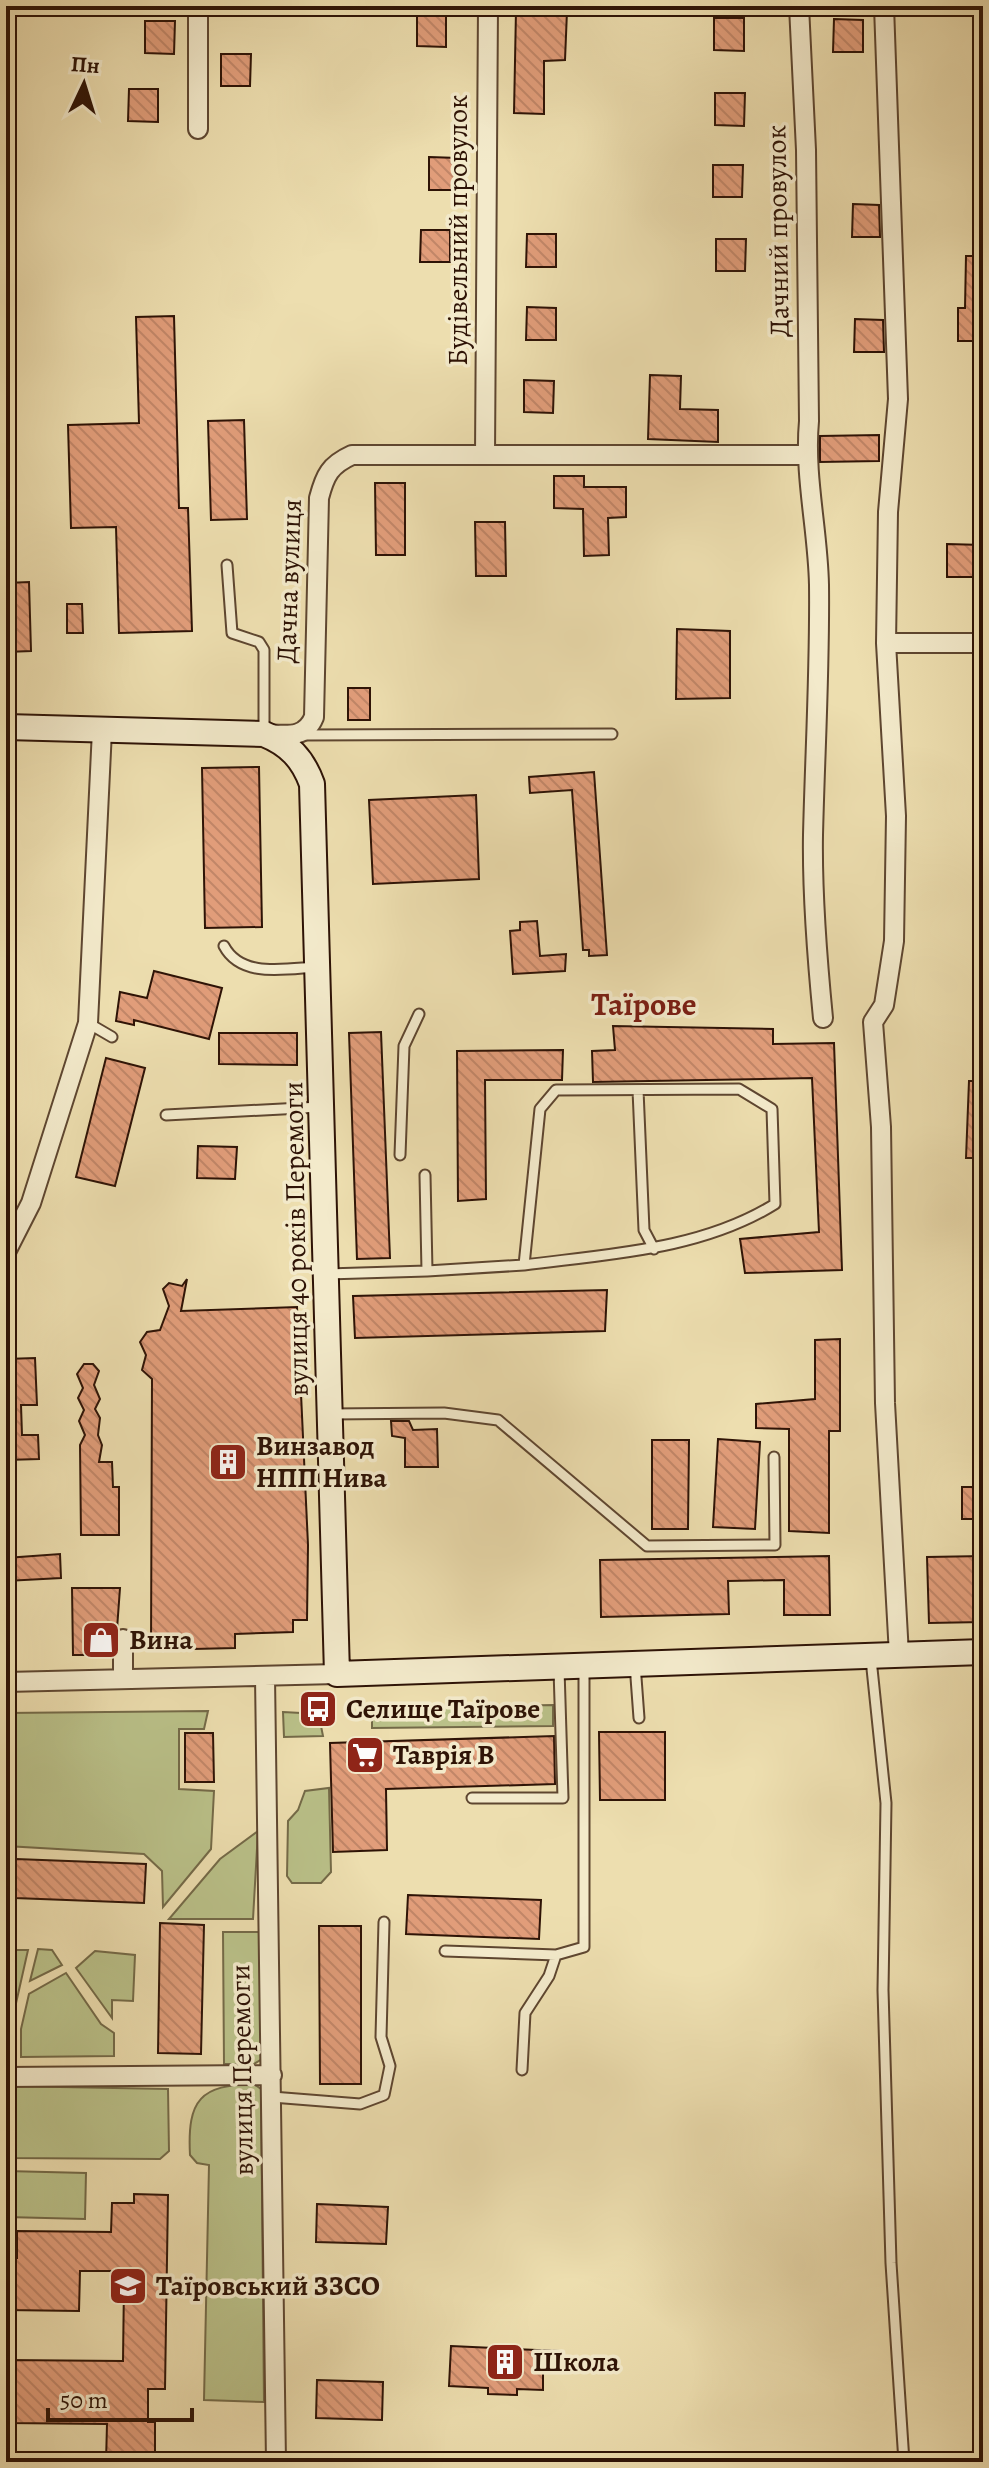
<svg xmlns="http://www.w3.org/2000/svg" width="989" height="2468" viewBox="0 0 989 2468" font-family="Alegreya,serif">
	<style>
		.grass { fill: #bac189; stroke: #746a48; stroke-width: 2 }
		.building { fill: url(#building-back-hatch); stroke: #2e1306; stroke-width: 2 }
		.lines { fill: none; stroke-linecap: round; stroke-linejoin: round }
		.lane-casing { stroke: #5e4630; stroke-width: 13 }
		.street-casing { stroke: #5e4630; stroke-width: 22 }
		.secondary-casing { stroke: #2e1306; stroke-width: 28 }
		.lane { stroke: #f3eacb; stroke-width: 9 }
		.street { stroke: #f3eacb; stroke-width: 18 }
		.secondary { stroke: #f3eacb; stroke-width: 24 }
		.labels { text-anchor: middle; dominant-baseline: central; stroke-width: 7; stroke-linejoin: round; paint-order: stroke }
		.street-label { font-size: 28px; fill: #2e1306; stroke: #f3eacb }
		.poi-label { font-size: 28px; font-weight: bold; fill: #2e1306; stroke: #f3eacb; text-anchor: start }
		.quarter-label { font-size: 32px; font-weight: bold; fill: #7a1f14; stroke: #f3eacb }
	</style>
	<defs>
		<pattern id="building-back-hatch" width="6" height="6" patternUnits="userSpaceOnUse" patternTransform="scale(2)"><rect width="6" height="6" fill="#e19d7a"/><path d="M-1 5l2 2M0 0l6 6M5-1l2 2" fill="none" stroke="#c18668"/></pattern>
	</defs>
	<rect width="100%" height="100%" fill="#eddeaf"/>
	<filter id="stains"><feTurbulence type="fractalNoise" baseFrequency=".0025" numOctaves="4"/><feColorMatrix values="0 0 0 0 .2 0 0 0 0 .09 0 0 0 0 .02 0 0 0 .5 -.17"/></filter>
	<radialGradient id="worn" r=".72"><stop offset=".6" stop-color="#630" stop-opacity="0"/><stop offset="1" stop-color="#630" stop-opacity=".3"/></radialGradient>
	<path class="grass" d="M553,1705V1726L372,1728V1708Z
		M208,1711L204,1729H179V1789L214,1791L211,1849L163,1907L162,1871L144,1854L6,1846V1713Z
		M283,1712L301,1713L311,1723L321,1726L323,1736L284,1737Z
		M329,1788L331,1872L321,1883H292L287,1876L288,1821L298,1810L305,1791Z
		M258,1831L253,1919H169L220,1859Z
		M223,1932H259L262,2059L254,2064H224Z
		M38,1949L52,1950L62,1965L30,1981Z
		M6,1950H28L10,2030V2045H6Z
		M95,1951L135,1955L133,2001L112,2000V2018L76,1968Z
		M66,1973L101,2024L114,2033V2056L21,2057V2029L29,1994Z
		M254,2084L261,2089L264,2402L204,2400L209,2165L197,2163L190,2155C187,2099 201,2085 254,2084Z
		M6,2086L168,2089L169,2151L160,2159L6,2158Z
		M6,2171L86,2173L85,2219L6,2217Z"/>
	<path class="building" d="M516,10L567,11L565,60L544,61V114L514,113Z
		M417,14H446V47L417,46Z
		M714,18H744V51L714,50Z
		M834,19L863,20V52H833Z
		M145,21H175L174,54L145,53Z
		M221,54H251L250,86H221Z
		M129,89H158V122L128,121Z
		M715,93H745L744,126L715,125Z
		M429,157L458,158V190H429Z
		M713,165H743L742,197H713Z
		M853,204L879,205L880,237H852Z
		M421,230H450V262H420Z
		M527,234H556V267H526Z
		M716,239H746L745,271H716Z
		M966,256H983V341H958V308H965Z
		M527,307L556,308V340H526Z
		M174,316L179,508H188L192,631L119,633L116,527L71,528L68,425L139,423L136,317Z
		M855,319L883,320L884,352H854Z
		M650,375L681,376L680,409L718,410V442L648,439Z
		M524,380L554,381L553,413L524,412Z
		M244,420L247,519L211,520L208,421Z
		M879,435V461L820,462V436Z
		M554,476H584V487H626V517L608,518L609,555L584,556L583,509L554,508Z
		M375,483H405V555H376Z
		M475,522H505L506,576H476Z
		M947,544L983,545V577H947Z
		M29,582L31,651L6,652V583Z
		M67,604H82L83,633H67Z
		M677,629L730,631V698L676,699Z
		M348,688H370V720H348Z
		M259,767L262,927L205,928L202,768Z
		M594,772L607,955L589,956V950H583L572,790L530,793L529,777Z
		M476,795L479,879L373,884L369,800Z
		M537,921L540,956L566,954L565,971L513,974L510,931L520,930V922Z
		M154,971L222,988L209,1039L134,1020V1025L116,1021L120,992L147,998Z
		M613,1026L773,1029V1044L834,1043L842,1270L745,1273L740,1239L819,1232L812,1078L593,1082L592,1051L615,1050Z
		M381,1032L390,1258L357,1259L349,1033Z
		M219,1033H297V1065L219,1064Z
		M563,1050L562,1080H485L486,1199L458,1201L457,1051Z
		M106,1058L145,1068L115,1186L76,1177Z
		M969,1081H983V1158H966Z
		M198,1146L237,1147L235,1179L197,1178Z
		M187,1279L181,1311L297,1307L308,1545L307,1620H293V1632L235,1634V1648L151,1650L152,1379L142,1370L146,1355L140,1342L147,1332L160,1330L169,1306L163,1289L169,1283L182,1286Z
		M607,1290L605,1331L355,1338L353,1296Z
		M840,1339V1431H829V1533L789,1531V1429L756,1428V1404L815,1399V1340Z
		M35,1358L37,1405H21L22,1435H38L39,1459L6,1460V1359Z
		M84,1364H93L99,1371L94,1385L100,1399L95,1409L100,1418L98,1435L102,1445L99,1462H112L113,1487H119V1535H81L80,1445L85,1435L79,1421L84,1410L78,1398L83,1388L77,1374Z
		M391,1421H409L413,1430L437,1429L438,1467H405V1438L392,1436Z
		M718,1439L760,1442L755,1529L713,1527Z
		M652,1440H689L688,1529H652Z
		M962,1487H983V1519H962Z
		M60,1554L61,1578L6,1581V1558Z
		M829,1556L830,1615H784V1580L728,1581L729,1614L601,1617L600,1560Z
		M983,1556V1622L929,1623L927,1557Z
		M72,1588H120L117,1629L110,1637V1644H92V1655H73Z
		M599,1732H665V1800H600Z
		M185,1733H213L214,1782H185Z
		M554,1736L555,1784L386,1789L387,1850L333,1852L330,1743Z
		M16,1859L146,1864L144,1903L15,1898Z
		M408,1895L541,1900L539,1939L406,1934Z
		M160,1923L204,1925L201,2054L158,2053Z
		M319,1926H361V2084H320Z
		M134,2194L168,2195L165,2389H148V2422H155V2462H106L107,2424L6,2423L7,2360L123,2361L124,2283H111V2271H80L79,2311L6,2310V2258H17V2231L111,2232L112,2203H134Z
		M317,2204L388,2207L386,2244L316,2242Z
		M451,2346L559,2351L558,2372H543V2390L517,2389V2395L488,2394V2388L449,2386Z
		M317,2380L383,2382L382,2420L316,2418Z"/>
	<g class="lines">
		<defs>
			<path id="lane" d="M227,565L232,633L259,642L264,650V733
				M303,735L612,734
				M224,946C241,978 284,969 316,967
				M88,1023L112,1037
				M638,1090L644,1230L654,1249
				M166,1115L320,1107
				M400,1155L404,1046L419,1014
				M427,1271L524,1265L540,1109L556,1090L739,1089L772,1109L775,1204C701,1250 609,1254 524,1265
				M327,1274L427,1271L425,1175
				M330,1414L444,1413L498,1420L647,1546L775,1545L774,1457
				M871,1659L886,1803L883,1990L891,2263L904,2462
				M635,1664L639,1718
				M472,1798H563L559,1669
				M445,1951L556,1955L584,1947V1666
				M522,2070L525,2013L549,1976L556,1955
				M272,2097L360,2104L384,2095L390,2066L381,2037L384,1922"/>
			<path id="street" d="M799,6L806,150L809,421C804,476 818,530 819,585C820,668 815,752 813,835C812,896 817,957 823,1018
				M884,6L898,399L888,512L886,643L896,816L894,941L884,1005L873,1022L881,1127L885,1403L899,1655
				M198,129V6
				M485,455L488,6
				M886,643H983
				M266,734C287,735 305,739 314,717L319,498C325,475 330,465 352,455H806
				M6,1252L31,1203L88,1023L102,730
				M123,1639V1679
				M265,1677L276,2462
				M6,1682L337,1674
				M6,2077L272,2075"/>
			<path id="secondary" d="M6,727L264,734C289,744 303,759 312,784L337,1674L983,1652"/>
		</defs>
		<use href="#lane" class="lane-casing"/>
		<use href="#street" class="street-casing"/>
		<use href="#secondary" class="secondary-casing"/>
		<use href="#lane" class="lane"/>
		<use href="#street" class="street"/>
		<use href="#secondary" class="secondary"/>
	</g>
	<defs>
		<symbol id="building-square" viewBox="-11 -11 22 22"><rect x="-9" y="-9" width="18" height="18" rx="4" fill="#8f2418" stroke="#f3eacb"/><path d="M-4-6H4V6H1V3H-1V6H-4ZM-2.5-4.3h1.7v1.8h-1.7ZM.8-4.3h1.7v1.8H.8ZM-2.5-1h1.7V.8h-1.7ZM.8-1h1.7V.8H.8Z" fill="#fff"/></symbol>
		<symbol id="shop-square" viewBox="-11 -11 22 22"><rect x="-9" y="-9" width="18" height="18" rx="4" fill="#8f2418" stroke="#f3eacb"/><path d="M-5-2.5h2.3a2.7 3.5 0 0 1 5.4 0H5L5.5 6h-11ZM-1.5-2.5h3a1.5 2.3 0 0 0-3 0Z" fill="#fff"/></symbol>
		<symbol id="bus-square" viewBox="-11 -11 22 22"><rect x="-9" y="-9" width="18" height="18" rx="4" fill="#8f2418" stroke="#f3eacb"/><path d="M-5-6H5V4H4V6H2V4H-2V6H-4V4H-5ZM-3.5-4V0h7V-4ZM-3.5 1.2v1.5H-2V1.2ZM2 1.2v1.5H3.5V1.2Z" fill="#fff"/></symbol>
		<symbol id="supermarket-square" viewBox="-11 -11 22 22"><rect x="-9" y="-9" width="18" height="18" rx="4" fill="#8f2418" stroke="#f3eacb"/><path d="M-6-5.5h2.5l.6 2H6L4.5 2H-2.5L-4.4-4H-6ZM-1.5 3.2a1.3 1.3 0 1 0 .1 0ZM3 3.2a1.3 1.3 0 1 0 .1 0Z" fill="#fff"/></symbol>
		<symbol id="school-square" viewBox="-11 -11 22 22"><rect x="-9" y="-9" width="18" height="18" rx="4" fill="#8f2418" stroke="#f3eacb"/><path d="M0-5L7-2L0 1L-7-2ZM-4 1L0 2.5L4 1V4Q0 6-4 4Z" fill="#fff"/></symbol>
	</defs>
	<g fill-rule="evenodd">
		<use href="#building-square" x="206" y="1440" width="44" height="44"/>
		<use href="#shop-square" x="79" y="1618" width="44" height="44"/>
		<use href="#bus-square" x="296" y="1687" width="44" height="44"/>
		<use href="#supermarket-square" x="343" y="1733" width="44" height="44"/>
		<use href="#school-square" x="106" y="2264" width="44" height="44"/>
		<use href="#building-square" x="483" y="2340" width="44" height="44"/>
	</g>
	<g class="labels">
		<g class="street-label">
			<text transform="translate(458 230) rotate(-90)">Будівельний провулок</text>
			<text transform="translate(778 231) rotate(-91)">Дачний провулок</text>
			<text transform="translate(289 581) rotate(-88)">Дачна вулиця</text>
			<text transform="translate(296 1239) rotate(-91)">вулиця 40 років Перемоги</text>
			<text transform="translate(242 2070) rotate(-91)">вулиця Перемоги</text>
		</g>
		<g class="poi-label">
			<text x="256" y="1446">Винзавод<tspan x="256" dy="32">НПП Нива</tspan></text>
			<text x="129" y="1640">Вина</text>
			<text x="346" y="1709">Селище Таїрове</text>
			<text x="393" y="1755">Таврія В</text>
			<text x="156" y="2286">Таїровський ЗЗСО</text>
			<text x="533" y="2362">Школа</text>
		</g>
		<g class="quarter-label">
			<text x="644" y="1004">Таїрове</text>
		</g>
	</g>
	<rect width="989" height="2468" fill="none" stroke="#eddeaf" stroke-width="32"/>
	<rect x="8" y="8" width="973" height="2452" fill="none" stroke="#2e1306" stroke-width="4"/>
	<rect x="16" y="16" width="957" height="2436" fill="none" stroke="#2e1306" stroke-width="2"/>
	<g transform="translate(84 84) rotate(4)" stroke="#f3eacb" stroke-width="6" paint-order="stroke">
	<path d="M0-6L14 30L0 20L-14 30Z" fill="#2e1306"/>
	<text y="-12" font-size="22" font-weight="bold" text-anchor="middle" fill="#2e1306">Пн</text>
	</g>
	<path d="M48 2408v12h144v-12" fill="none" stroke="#2e1306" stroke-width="4"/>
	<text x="60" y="2408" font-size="24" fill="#2e1306" stroke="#f3eacb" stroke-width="6" paint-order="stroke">50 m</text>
	<rect width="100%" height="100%" filter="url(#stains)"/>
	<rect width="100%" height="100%" fill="url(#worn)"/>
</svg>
